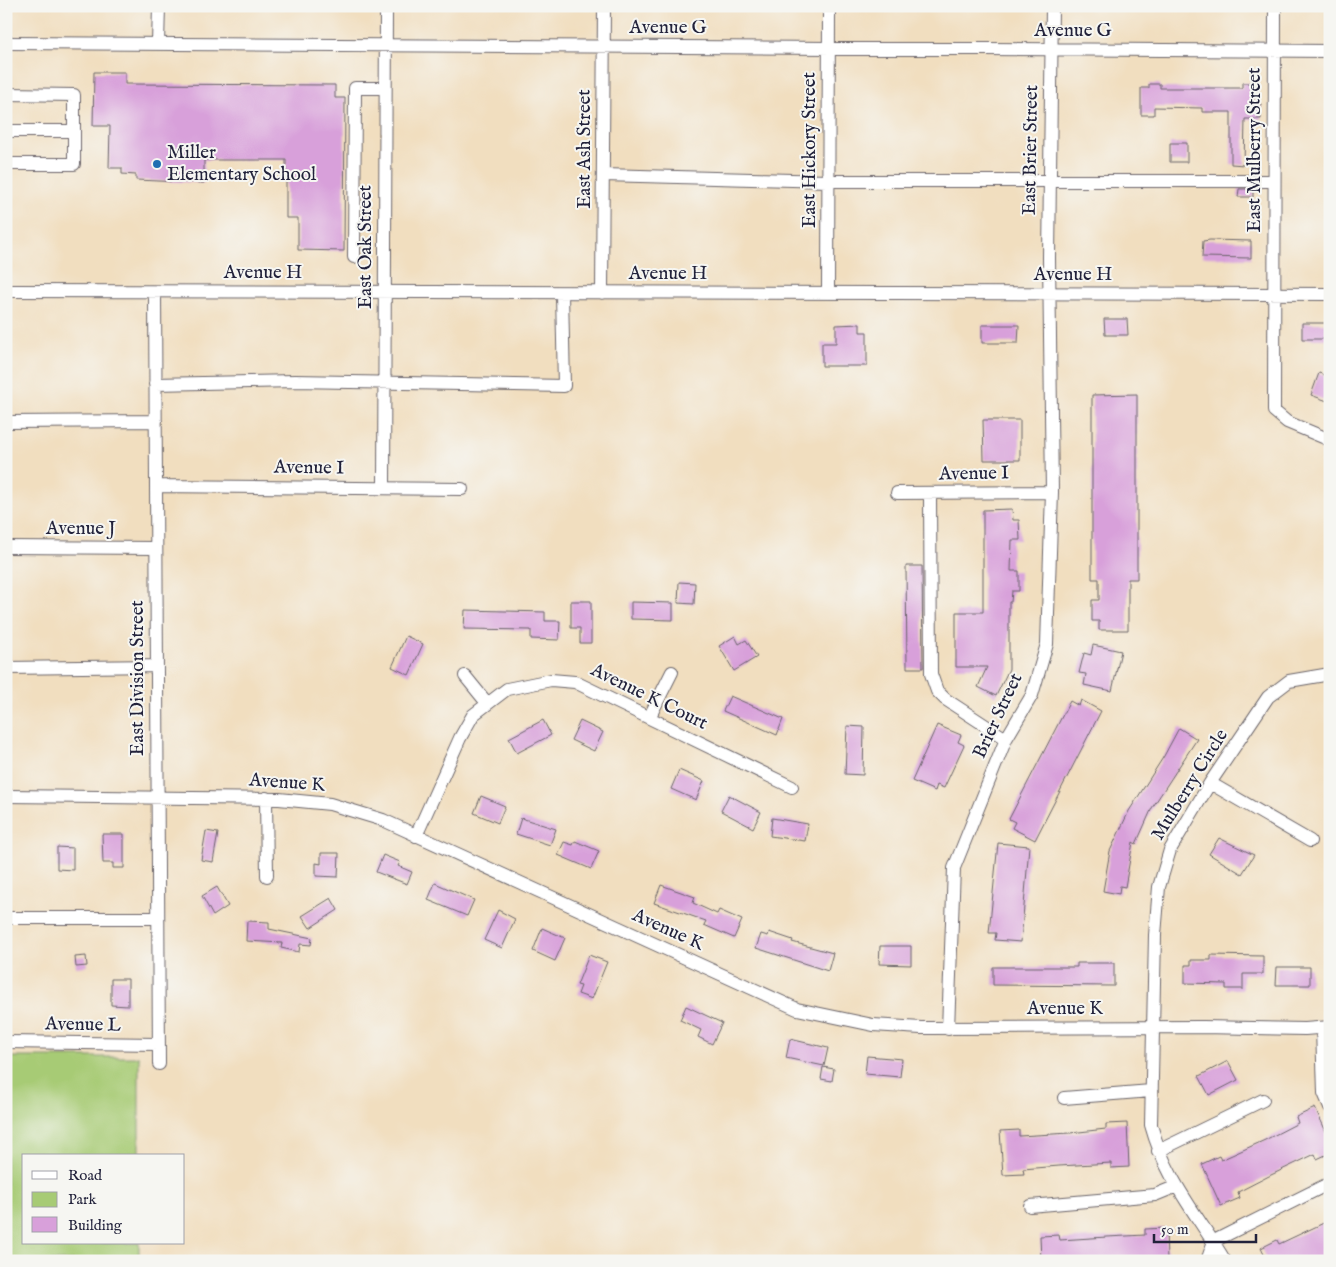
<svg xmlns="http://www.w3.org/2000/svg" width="1336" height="1267" viewBox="0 0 1336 1267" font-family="'IM FELL English',serif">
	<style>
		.green { fill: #a7cb75; stroke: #647658 }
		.building { fill: #d8a0da }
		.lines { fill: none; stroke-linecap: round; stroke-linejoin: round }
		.minor-casing { stroke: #6a6469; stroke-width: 14 }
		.minor { stroke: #fff; stroke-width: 12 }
		.poi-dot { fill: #1f6fb2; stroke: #f6f6f2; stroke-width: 2 }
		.labels { text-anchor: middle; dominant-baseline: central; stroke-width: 4; stroke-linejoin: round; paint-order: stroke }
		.street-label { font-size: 19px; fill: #22223b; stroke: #f6f6f2 }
		.poi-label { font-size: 19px; fill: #22223b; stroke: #f6f6f2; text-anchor: start }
	</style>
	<rect width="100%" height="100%" fill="#f6f6f2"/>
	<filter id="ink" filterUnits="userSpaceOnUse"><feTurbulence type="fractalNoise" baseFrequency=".02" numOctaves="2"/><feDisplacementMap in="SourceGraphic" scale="10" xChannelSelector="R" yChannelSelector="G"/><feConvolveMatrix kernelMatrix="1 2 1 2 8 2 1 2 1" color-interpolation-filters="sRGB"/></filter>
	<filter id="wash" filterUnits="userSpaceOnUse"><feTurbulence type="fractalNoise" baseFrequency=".0096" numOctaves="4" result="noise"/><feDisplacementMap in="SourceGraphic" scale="20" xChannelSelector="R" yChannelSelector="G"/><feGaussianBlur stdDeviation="1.12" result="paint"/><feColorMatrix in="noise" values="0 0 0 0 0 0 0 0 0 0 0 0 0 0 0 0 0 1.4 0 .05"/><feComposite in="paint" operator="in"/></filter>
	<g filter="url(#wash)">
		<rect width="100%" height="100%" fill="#f1debf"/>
		<path class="green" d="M6,1057H139V1156H24V1243H139V1261H6Z"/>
		<g id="blocks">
			<path class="building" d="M94,72H125V84L335,85V98H345L344,251L298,250V218H286V160H204V183L136,180V175L122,174V168H109L110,126H93Z
				M1242,83H1253V104H1261V119H1245L1244,165L1231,164V112H1202V108L1154,107V115H1141V88H1149V84H1160V88H1242Z
				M1170,143H1187V162H1170Z
				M1239,189H1253V197H1238Z
				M1210,240L1251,241V258L1202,257L1203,241Z
				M1104,319H1127L1128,335H1105Z
				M1302,323H1329V339H1302Z
				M860,324V332H867V366H822V343H836V325Z
				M982,325H1019L1018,343H982Z
				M1319,373L1330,377V402L1311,395Z
				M1137,394V579H1128V630H1099V621H1092V600H1099V579H1092V395Z
				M983,420H1020V460H984Z
				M1012,509L1013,520H1019L1020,540H1012L1011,571H1019V591H1012L1011,602H1009V669L996,696L978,687L987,667H956V612H983V510Z
				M906,566H922L923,668H907Z
				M679,582L695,583L694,604L678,603Z
				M571,601H591V643H580V628H571Z
				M631,602L673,603V620L631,619Z
				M465,610L545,612V621H560L559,640L531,639V630L464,629Z
				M406,636L423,644L409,675L392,667Z
				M735,636L739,644L746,640L757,657L734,671L719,646Z
				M1093,645L1121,651L1112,691L1084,685L1086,674L1079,673L1084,653L1091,655Z
				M730,696L783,719L777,735L723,711Z
				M1081,700L1101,711L1035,840L1012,828L1015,822L1009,819L1070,701L1079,706Z
				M543,720L551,735L517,753L509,738Z
				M580,721L603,732L594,751L571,740Z
				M937,725L961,735L958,742L964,745L944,788L937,785L935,791L912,781Z
				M847,726L864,727L863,775L845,774Z
				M1179,728L1197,739L1152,808L1136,844L1133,842L1125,887L1120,886L1119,894L1103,891L1110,851L1129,811L1164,756Z
				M679,770L704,781L696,800L671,789Z
				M729,795L761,812L753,828L721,811Z
				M481,796L505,806L498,823L474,813Z
				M521,818L556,829L550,845L516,834Z
				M772,818L808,824L805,841L770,836Z
				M206,831L218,833L213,862L201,860Z
				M102,834H124V868H113V863H103Z
				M1219,838L1254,855L1242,874L1209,854Z
				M575,841L599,851L591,869L558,855L564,842L573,845Z
				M998,843L1029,846L1021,942L995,940L996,933H989Z
				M57,847L73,848V870L57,869Z
				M321,853H339L338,877L316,876V863L321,864Z
				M383,855L400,862L398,866L412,872L407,884L376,872Z
				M435,883L474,900L467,916L428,900Z
				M661,885L695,897L693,903L717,914L719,910L742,920L734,938L704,925L706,921L654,903Z
				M217,887L228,906L213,916L202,896Z
				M331,898L338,910L310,928L302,916Z
				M498,910L515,919L502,948L484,940Z
				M247,921L269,922V929L312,938L311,945L300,944L299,952L281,948L282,943L246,941Z
				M542,928L565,938L555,961L533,951Z
				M769,932L793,940L792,942L833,953L828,971L756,948L761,934L768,936Z
				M880,946H911V965L879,964Z
				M589,955L607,962L592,999L578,994L581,986L577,985Z
				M1211,955L1263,956V974H1243V989H1226V984L1185,983V965H1191V960H1211Z
				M86,956L87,966L76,967L75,957Z
				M1077,963H1114V986L993,985V967H1077Z
				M1277,967H1310V985H1276Z
				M111,979H128V1006L111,1005Z
				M686,1006L722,1023L712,1044L698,1037L701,1030L680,1020Z
				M790,1039L828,1048L824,1066L786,1058Z
				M867,1056L902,1059L900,1077L865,1074Z
				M1228,1061L1238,1080L1209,1095L1199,1076Z
				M823,1067L834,1069L832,1081L821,1079Z
				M1315,1108L1330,1140V1153L1317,1159L1315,1154L1271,1175L1238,1192L1240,1198L1221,1206L1202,1164L1219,1156L1221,1160L1265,1140L1298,1123L1296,1117Z
				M1127,1123L1129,1167L1111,1168V1163L1059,1166L1023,1169L1024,1174L1003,1175L1000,1131L1019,1130V1136L1070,1133L1106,1129V1124Z
				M1330,1220V1261H1267L1261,1248L1277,1240L1279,1244Z
				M1166,1228L1167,1261H1041L1040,1236L1059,1235L1060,1240L1107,1237L1145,1235V1229Z"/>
		</g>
	</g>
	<g filter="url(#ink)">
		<use href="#blocks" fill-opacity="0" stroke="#6a6469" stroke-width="1"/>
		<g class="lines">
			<defs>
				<path id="minor" d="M1275,6L1274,411L1287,422L1330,440
					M6,43L1330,51
					M158,44L159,6
					M6,94L74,95V164H6
					M6,131H74
					M603,175L828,181H1274
					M354,257L355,88H385
					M6,291L1330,294
					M155,292L159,1064
					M602,293L604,6
					M828,293L829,6
					M155,384L295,381L564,386L562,293
					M6,422L156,421
					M156,486L462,489
					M384,488L386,6
					M897,493L1052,492
					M930,493L931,674L937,691L945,699L1006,739
					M6,547L156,548
					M6,668L157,666
					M465,676L487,703
					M649,718L672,672
					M1210,783L1310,841
					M6,796L279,799L330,804L383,820L797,1009L873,1025L921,1028L1203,1027L1305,1029L1330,1027
					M266,798L267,876
					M416,836L460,738L473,715L507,689L551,680L575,682L792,787
					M6,918H158
					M1322,1028L1324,1093L1330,1107
					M948,1029L954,868L1006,739L1032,695L1047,644L1052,492L1049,258L1052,6
					M6,1042L158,1044
					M1064,1098L1151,1091
					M1158,1151L1263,1100
					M1030,1206L1155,1195L1177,1186
					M1207,1261L1214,1241L1330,1183
					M1225,1261C1197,1214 1166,1180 1151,1125L1155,935L1159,887L1170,850L1210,783L1268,697L1289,681L1330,674"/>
			</defs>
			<use href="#minor" class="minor-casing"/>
			<use href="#minor" class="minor"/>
		</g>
	</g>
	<circle class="poi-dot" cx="157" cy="164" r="5"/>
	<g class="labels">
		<g class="street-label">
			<text x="668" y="28">Avenue G</text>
			<text x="1073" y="31">Avenue G</text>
			<text transform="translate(585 149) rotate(-90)">East Ash Street</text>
			<text transform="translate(810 150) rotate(-90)">East Hickory Street</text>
			<text transform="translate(1031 150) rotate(-89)">East Brier Street</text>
			<text transform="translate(1255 150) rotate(-90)">East Mulberry Street</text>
			<text transform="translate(366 247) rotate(-90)">East Oak Street</text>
			<text x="263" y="273">Avenue H</text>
			<text x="668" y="274">Avenue H</text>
			<text x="1073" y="275">Avenue H</text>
			<text transform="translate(309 468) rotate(1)">Avenue I</text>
			<text transform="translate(974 474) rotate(-1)">Avenue I</text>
			<text x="81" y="529">Avenue J</text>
			<text transform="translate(138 678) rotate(-90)">East Division Street</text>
			<text transform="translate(649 697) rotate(26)">Avenue K Court</text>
			<text transform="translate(998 716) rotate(-65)">Brier Street</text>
			<text transform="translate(287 783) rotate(4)">Avenue K</text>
			<text transform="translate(1190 785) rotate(-58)">Mulberry Circle</text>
			<text transform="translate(668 930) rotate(24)">Avenue K</text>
			<text x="1065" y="1009">Avenue K</text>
			<text transform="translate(83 1025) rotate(1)">Avenue L</text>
		</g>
		<g class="poi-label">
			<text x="167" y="153">Miller<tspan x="167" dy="22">Elementary School</tspan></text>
		</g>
	</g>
	<rect width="1336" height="1267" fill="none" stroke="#f6f6f2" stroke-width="25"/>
	<rect x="22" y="1154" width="162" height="90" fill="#f6f6f2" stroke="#a1a1a9"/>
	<rect x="32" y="1171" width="25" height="8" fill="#ffffff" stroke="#a1a1a9"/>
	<text x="68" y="1180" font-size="15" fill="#22223b">Road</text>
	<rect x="32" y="1192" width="25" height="15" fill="#a7cb75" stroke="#a1a1a9"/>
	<text x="68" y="1204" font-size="15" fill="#22223b">Park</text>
	<rect x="32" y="1217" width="25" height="15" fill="#d8a0da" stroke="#a1a1a9"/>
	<text x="68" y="1230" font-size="15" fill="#22223b">Building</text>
	<path d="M1154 1234v8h102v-8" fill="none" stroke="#22223b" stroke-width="2.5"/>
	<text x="1161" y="1234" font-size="15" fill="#22223b" stroke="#f6f6f2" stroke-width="4" paint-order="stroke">50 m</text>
</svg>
